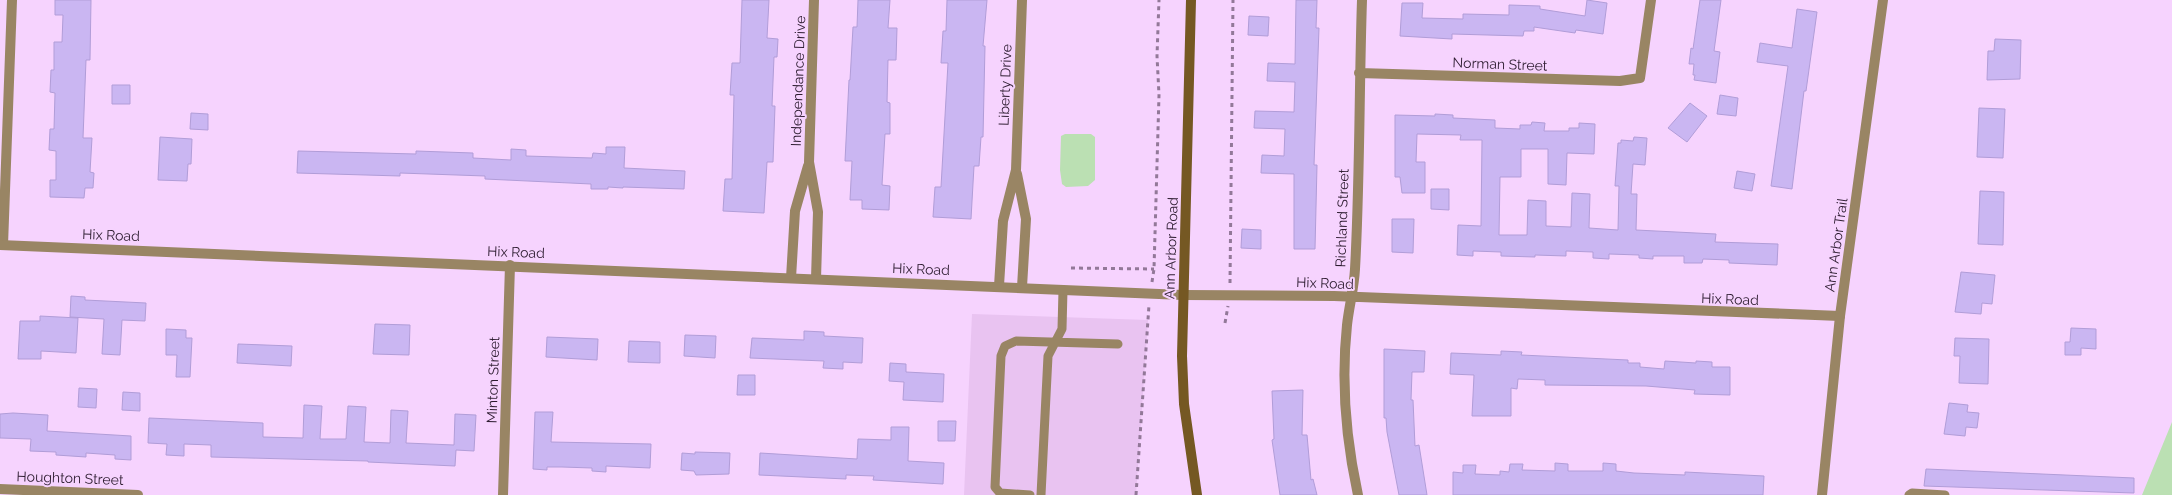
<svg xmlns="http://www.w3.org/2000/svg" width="2172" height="495" viewBox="0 0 2172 495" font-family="Raleway,sans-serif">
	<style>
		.built { fill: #e9c3f1 }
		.green { fill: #bbe0b3 }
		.building { fill: #cab6f2; stroke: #b19dd8 }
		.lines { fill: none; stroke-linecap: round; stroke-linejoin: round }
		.path { stroke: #927898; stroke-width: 3; stroke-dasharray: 4 4; stroke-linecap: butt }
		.service { stroke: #998564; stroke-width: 9 }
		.minor { stroke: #998564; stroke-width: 10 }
		.tertiary { stroke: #998564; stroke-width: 10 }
		.secondary { stroke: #755823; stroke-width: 10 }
		.labels { text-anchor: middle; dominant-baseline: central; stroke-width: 4; stroke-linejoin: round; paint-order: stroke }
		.street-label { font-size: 14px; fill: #2c1b2f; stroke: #f6d3fe }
	</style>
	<rect width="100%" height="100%" fill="#f6d3fe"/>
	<path class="built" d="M972,314L1148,320L1136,495H964Z"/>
	<path class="green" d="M1065,134H1091L1095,137V180L1088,186L1066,187L1062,184L1060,170L1061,136Z
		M2172,422V495H2142Z"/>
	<path class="building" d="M55,0H91L90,60H86L83,138H92L90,172L94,173L93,188H85L84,198L50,197V180H56V151L49,150L50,129H54L55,93L50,92L51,70H54V42H62L63,15H55Z
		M742,0H769L767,38L778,39L777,57H774L772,106H775L773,162H767L764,213L723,211L725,179H732L734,95H730L732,63H740Z
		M858,0H890L888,28H897L896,60H888L887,102L890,103V134H885L882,185L890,186L889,210L862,209V200H850L852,161H845L849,80H850L853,27H857Z
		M947,0H987L983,46H985L983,137H981L979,166H974L971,219L933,217L935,187H941L948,63H941L943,31H946Z
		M1296,0H1317L1316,28H1319L1314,165H1317L1315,249H1294V174L1261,173L1262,155L1284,156L1285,129L1254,128L1255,111L1294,112L1295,82L1267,81L1268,63L1295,64Z
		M1587,0L1607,3L1603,34L1576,30L1575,33L1534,27V31H1524L1523,36L1452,34V39L1400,36L1402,3H1423L1422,18L1463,19V14L1509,15V5L1540,6V9L1585,16Z
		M1700,0H1721L1714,51L1720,52L1716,83L1694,80L1695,75H1693L1694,64H1689L1691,48L1693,49Z
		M1797,9L1817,12L1806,91H1804L1792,189L1771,186L1788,66L1757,62L1760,43L1792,48Z
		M1249,16L1269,17L1268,36L1248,35Z
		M1995,39L2021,40L2020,79L1987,80L1988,51H1994Z
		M112,85H130V104H112Z
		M1720,95L1738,98L1736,116L1717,114Z
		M1690,103L1707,116L1687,142L1668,128Z
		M1979,108L2005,109L2003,158L1977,157Z
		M191,113L208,114V130L190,129Z
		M1435,114L1453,115V118L1495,120V128L1520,129V125H1531L1532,122L1545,123L1544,131H1569V128H1579V123L1595,124L1594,154L1567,153L1566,185L1548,184V149H1521V177H1500L1499,235H1527L1528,200L1546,201V226L1571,227L1572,193L1590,194L1589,228L1618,230L1619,186H1615L1618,143H1621V140L1633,141L1634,137L1647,138L1645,165L1633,164L1631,194H1637L1636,230L1716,234L1715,242L1778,244L1777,265L1729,263V260L1703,259L1702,263H1684V256H1653V259L1639,258V255L1609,254V259L1593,258V252L1566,251V256L1535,255V257L1501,256V252L1473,251V256L1457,255L1458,225L1481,226L1482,140H1460L1461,135L1417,134L1416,162H1425V193H1402L1400,177H1395V115L1435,116Z
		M160,137L192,139L191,164H188L187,181L158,180Z
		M606,147H625L624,168L685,171L684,189L623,187V188L608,187V189H591V184L485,179V176L400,173V176L297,173L298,151L416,154V151L473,153V158L511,160V149L526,150V156L592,158L593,153L606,154Z
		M1737,171L1755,174L1752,191L1734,188Z
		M1431,189H1449V210L1431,209Z
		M1980,191L2004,192L2003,245L1978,244Z
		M1392,219H1414L1413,253L1392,252Z
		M1242,229L1261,230V249L1241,248Z
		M1961,272L1995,275L1992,304L1982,303L1981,314L1955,312Z
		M71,296L85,297V300L146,303L145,321L122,320L120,355L102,354L104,319L70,317Z
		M40,316L78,318L76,353L41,351V359H18L20,321H40Z
		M375,324L410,325L409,355L373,354Z
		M2071,328L2096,329V349L2081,348V355H2065V342H2070Z
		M166,329L186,330V338H192L190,377H176L177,355H166Z
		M804,331L824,332V336L863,338L862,363L843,362V369L823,368L824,361L750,358L752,338L804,340Z
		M685,335L716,336L715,358L684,356Z
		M547,337L598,339L597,360L546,357Z
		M1955,338L1989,339L1988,384L1959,383L1960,356H1954Z
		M629,341L660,342V363L628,362Z
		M238,344L292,346L291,366L237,363Z
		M1384,349L1425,351L1424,372H1412L1411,400H1413L1415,446L1419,445L1427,495H1399L1387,432L1386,418H1384Z
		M1501,351L1522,352L1521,355L1628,360V363H1640V367L1664,369L1665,361L1696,363V361L1712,362V367H1730V395L1694,394L1695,390L1646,386L1545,385V380L1518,379L1517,389L1511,388V416H1472L1474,375L1450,374L1451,353L1501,355Z
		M890,363L906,364V372L944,374L943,402L903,400L904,382L889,381Z
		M738,375H755V395H737Z
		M79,388L97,389L96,408L78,407Z
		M1303,390L1302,435H1307L1311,480L1313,479L1317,495H1280L1272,440L1274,439L1272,391Z
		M123,392L140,393V411L122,410Z
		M1949,403L1968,405L1967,412L1979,413L1977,428L1966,427L1965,436L1944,434Z
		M304,405L322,406L320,439H346L348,406L366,407L364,442L390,443L391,410L408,411L406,443L454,445L455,414L476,415L474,451L456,450L455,466L368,462V461L211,457V445L184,444V456L166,455L167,444L148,443L149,418L263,423V437L303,438Z
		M535,412H553L551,442L651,444L650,468L606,466V472L592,471V468L562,467H547V470L533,469Z
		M13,413L48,415L47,431L131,436V460L115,459V455L86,453V457L56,455V452L30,451L31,439L0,438V414Z
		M938,421H956L955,441H938Z
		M891,427H909L908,461L944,463L943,484L873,480L874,476L846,475V479L759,475L760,453L857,459L858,439L891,440Z
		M695,452L730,453L729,474L696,475L694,471L681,470L682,453L695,454Z
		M1555,463L1568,464V471H1603V463L1616,464V471L1634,473L1685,475V472L1764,476L1763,495H1453V472L1463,473V465H1476L1475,474L1500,475V471L1509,472L1510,464H1523L1522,470L1555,471Z
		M1926,469L2134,478V493L1924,486Z"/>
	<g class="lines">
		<path class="path" d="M1071,268L1154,269
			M1152,282L1154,269L1159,95L1157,56L1159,0
			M1230,283L1233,0
			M1225,323L1228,306
			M1136,495L1149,305"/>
		<path class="service" d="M1030,495L1000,493L995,487L1001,356L1005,346L1016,341L1118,344
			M1041,495L1048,356L1062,329L1063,290
			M1909,495L1912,493L1945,495"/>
		<path class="minor" d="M814,0L809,162L818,212L816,279
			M1359,73L1620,81L1640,78L1651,0
			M1017,174L1026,219L1022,287
			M3,245L12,0
			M791,278L795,211L808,166
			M999,286L1003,221L1016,170L1022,0
			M1183,295L1334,296L1840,316
			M0,489L138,495
			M503,495L510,265
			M1358,495C1346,440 1341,382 1347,325C1349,307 1354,288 1355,269C1360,180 1359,90 1362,0"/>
		<path class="tertiary" d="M0,245L1183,295
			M1822,495L1840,316L1883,0"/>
		<path class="secondary" d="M1191,0L1182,356L1184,404L1197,495"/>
	</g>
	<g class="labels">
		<g class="street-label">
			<text transform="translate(1500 64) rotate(2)">Norman Street</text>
			<text transform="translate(798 81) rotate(-88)">Independance Drive</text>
			<text transform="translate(1005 85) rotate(-88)">Liberty Drive</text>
			<text transform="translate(1342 218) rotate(-88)">Richland Street</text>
			<text transform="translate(111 235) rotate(2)">Hix Road</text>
			<text transform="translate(1836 245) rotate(-82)">Ann Arbor Trail</text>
			<text transform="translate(1171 248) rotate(-88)">Ann Arbor Road</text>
			<text transform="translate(516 252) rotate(2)">Hix Road</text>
			<text transform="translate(921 269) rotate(2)">Hix Road</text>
			<text transform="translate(1325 283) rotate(2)">Hix Road</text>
			<text transform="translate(1730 299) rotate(2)">Hix Road</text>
			<text transform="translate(493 380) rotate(-88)">Minton Street</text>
			<text transform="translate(70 478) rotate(2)">Houghton Street</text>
		</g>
	</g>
</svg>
